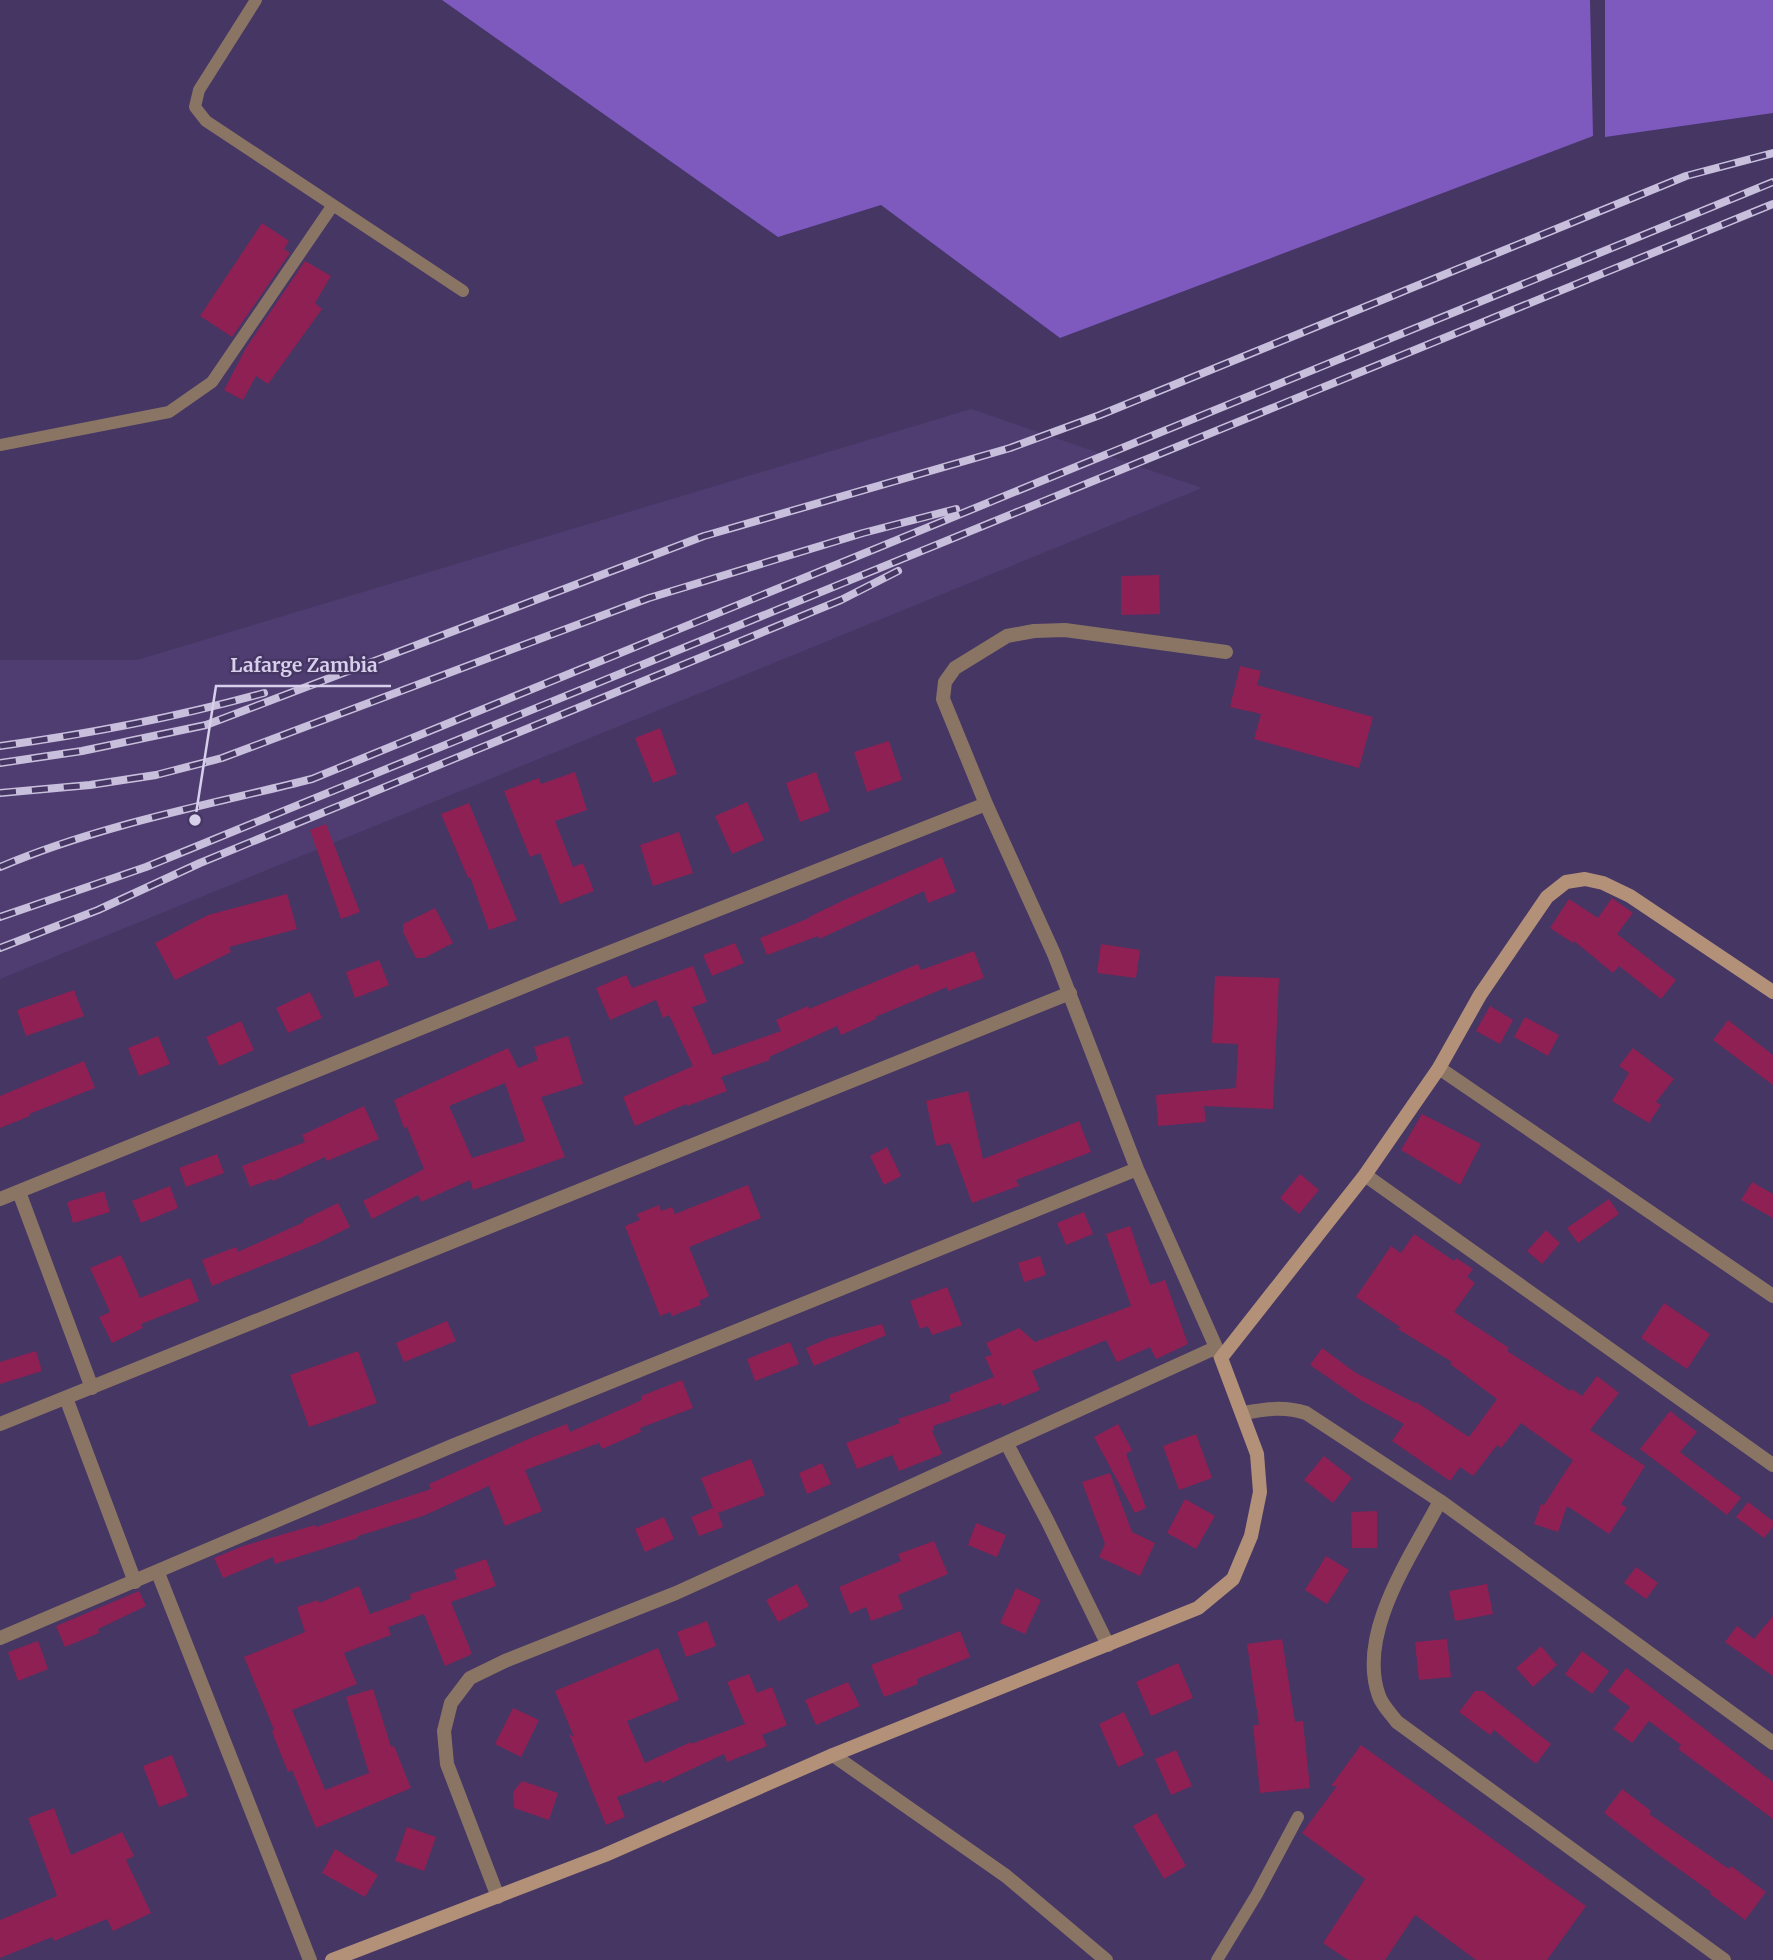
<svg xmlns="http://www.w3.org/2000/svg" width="1773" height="1960" viewBox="0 0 1773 1960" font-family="Merriweather,serif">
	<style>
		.built { fill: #4f3d72 }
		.forest { fill: #7e59be }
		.building { fill: #8f2053; fill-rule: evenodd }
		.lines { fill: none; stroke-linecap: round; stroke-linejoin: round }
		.lane { stroke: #8a7565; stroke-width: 12 }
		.street { stroke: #8a7565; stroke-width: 14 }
		.secondary { stroke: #b39179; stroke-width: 14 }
		.rail-casing { stroke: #c8bfdd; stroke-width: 8 }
		.rail { stroke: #453664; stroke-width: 5; stroke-dasharray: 16; stroke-linecap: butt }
		.leader { fill: none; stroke: #d7cfeb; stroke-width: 2.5 }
		.callout-dot { fill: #d7cfeb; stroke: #453664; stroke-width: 2.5 }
		.callout-label { font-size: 19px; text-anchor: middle; font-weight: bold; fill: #d7cfeb; stroke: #453664; stroke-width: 5; stroke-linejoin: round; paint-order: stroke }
	</style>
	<rect width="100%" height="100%" fill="#453664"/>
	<path class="built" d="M971,409L1202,488L0,979V660H137Z"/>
	<path class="forest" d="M442,0H1590L1593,136L1060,338L881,205L778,237Z
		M1605,0H1773V113L1605,137Z"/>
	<path class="building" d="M262,223L289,241L284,249L290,253L232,337L200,316Z
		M305,261L331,276L315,303L322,309L268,384L256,376L243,400L224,390L246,348Z
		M1159,575L1160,614L1121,615V576Z
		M1240,666L1261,671L1257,685L1373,717L1359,768L1254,739L1261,714L1230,707Z
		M660,728L677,774L653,783L635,738Z
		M889,741L902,780L867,792L854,752Z
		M575,772L587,810L555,821L573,867L583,863L594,891L560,904L540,853L530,857L504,791L539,778L541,784Z
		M816,772L830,811L800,822L786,783Z
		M747,802L764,840L732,854L715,816Z
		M469,803L517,920L489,930L470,877L468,878L441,814Z
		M326,824L360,912L341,919L310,830Z
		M679,832L693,873L653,886L640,845Z
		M942,857L956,892L928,903L924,891L819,939L818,936L767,955L760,938L809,918V917L844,900Z
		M287,894L297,929L229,947L231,952L175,980L155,943L208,915Z
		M1612,898L1633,913L1617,934L1676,980L1661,999L1619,966L1613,973L1574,941L1573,943L1550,928L1569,899L1598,918Z
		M435,908L453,943L424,958H416L403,932V924Z
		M735,943L744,963L712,976L703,955Z
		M1101,944L1140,950L1136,978L1097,973Z
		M974,951L984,978L948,991L947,987L875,1017L876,1019L841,1035L837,1026L769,1057L770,1060L721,1077L727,1091L687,1106L686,1104L635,1126L623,1097L693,1066L669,1015L663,1018L656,1000L610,1020L596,988L626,975L632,988L693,966L707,1002L692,1007L713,1055L781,1031L776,1020L808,1006L809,1009L918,964L921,970Z
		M379,960L389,985L355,998L346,972Z
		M1215,976L1279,978L1273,1109L1204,1106L1206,1122L1158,1126L1156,1095L1236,1088L1238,1044L1212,1043Z
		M74,990L84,1016L26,1036L17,1010Z
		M310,992L322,1018L288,1033L276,1008Z
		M1490,1006L1513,1020L1500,1044L1476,1031Z
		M1525,1017L1559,1035L1548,1056L1514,1037Z
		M1728,1020L1773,1055V1085L1713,1040Z
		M241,1021L254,1050L219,1066L206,1037Z
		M158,1036L170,1064L139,1076L128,1048Z
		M568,1036L583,1084L541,1097L565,1157L473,1190L470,1180L421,1202L418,1195L372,1219L363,1201L424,1169L407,1127L404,1128L394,1100L508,1048L518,1068L538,1060L534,1047ZM505,1083L525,1141L472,1158L449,1106Z
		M1633,1048L1674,1079L1656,1102L1661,1105L1649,1123L1612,1101L1629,1073L1619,1066Z
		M84,1061L95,1088L29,1114L30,1116L0,1128V1096Z
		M968,1091L983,1159L1079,1121L1091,1152L1016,1180L1019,1186L972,1203L950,1143L936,1146L926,1101Z
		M364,1106L379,1139L327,1161L325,1157L273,1181L272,1179L250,1187L242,1166L305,1142L302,1135Z
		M1422,1114L1481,1144L1460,1185L1401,1150Z
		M887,1147L901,1176L884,1185L870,1156Z
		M217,1154L224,1173L186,1187L179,1168Z
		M1300,1174L1319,1190L1299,1214L1280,1198Z
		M1752,1182L1773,1194V1218L1741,1200Z
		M748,1185L761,1218L689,1247L709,1296L699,1301L701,1305L672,1316L670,1312L660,1316L625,1226L640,1220L637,1214L659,1205L661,1211L672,1207L675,1214Z
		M170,1186L178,1208L141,1223L132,1201Z
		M104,1191L110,1212L73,1223L67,1202Z
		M1609,1199L1619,1214L1578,1243L1567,1228Z
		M338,1203L350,1227L316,1244L212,1286L202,1260L236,1247L238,1252L304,1222L303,1220Z
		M1084,1212L1093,1234L1066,1245L1057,1223Z
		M1130,1226L1150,1285L1165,1280L1188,1344L1156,1359L1150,1347L1117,1362L1106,1340L1032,1371L1040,1390L1002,1406L1001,1403L933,1426L934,1430L932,1431L942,1454L899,1471L892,1455L857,1469L846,1443L900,1423L898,1419L951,1401L949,1395L994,1377L985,1357L992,1355L986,1343L1019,1328L1035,1342L1131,1306L1106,1234Z
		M1546,1230L1560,1243L1542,1264L1527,1251Z
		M1414,1234L1454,1261L1456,1258L1473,1269L1467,1277L1475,1283L1454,1312L1509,1348L1507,1351L1570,1391L1572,1389L1582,1396L1597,1376L1619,1393L1590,1430L1645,1466L1621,1504L1627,1508L1609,1534L1567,1506L1558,1532L1534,1524L1541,1504L1544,1505L1573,1460L1521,1423L1501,1448L1497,1445L1473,1476L1460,1467L1450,1481L1392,1441L1404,1424L1362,1401L1310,1365L1322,1348L1356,1373L1415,1403L1416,1402L1469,1437L1497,1399L1450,1364L1452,1362L1398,1329L1400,1327L1356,1297L1391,1246L1401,1253Z
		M121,1255L140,1298L190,1278L199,1301L141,1324L143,1328L112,1343L99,1317L110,1312L90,1268Z
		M1040,1256L1046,1275L1024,1282L1018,1263Z
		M947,1287L962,1325L932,1335L928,1326L920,1329L910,1301Z
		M1664,1303L1710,1334L1687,1369L1641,1338Z
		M447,1321L456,1341L404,1362L396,1343Z
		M882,1324L886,1335L814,1366L806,1348L829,1338Z
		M790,1342L799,1364L755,1381L747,1359Z
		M36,1351L42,1371L0,1384V1362Z
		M358,1351L377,1403L309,1427L290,1375Z
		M682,1380L693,1408L640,1428L641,1432L602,1449L599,1443L525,1470L542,1511L505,1526L489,1486L423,1516L358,1536V1538L275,1564L273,1557L223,1578L214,1558L243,1546L315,1525L316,1527L431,1489L429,1484L533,1437L567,1424L570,1432L642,1400L641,1396Z
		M1670,1411L1697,1432L1680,1452L1741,1498L1727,1515L1640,1449Z
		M1118,1424L1132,1450L1126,1454L1146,1508L1135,1513L1094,1437Z
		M1196,1434L1212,1478L1179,1490L1163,1446Z
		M1324,1456L1352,1478L1333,1503L1304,1480Z
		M751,1459L765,1495L718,1513L723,1527L699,1536L691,1517L713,1508L701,1478Z
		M822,1463L831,1484L807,1494L799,1473Z
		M1110,1473L1132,1532L1155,1543L1140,1576L1099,1557L1105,1544L1082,1482Z
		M1185,1499L1215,1516L1196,1549L1167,1533Z
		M1748,1502L1773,1521V1527L1764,1538L1736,1517Z
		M1377,1511V1548H1352L1351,1512Z
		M664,1517L674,1539L645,1552L635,1529Z
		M976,1523L1006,1535L997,1557L968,1545Z
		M934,1541L948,1574L898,1595L903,1609L871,1621L866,1607L850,1614L839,1587L901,1561L898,1554Z
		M1326,1556L1349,1570L1327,1604L1305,1590Z
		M486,1559L496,1586L451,1602L472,1654L445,1666L424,1614L388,1627L391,1635L344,1653L357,1684L292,1710L325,1790L369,1773L346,1697L373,1689L391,1747L394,1746L411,1788L316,1828L292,1770L288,1772L272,1732L274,1730L244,1657L305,1632L297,1607L318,1600L319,1603L359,1586L370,1614L411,1599L410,1594L457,1579L454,1570Z
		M1636,1567L1658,1583L1646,1599L1624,1583Z
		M797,1584L809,1606L778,1622L766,1600Z
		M1487,1584L1493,1614L1455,1621L1449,1591Z
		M1016,1588L1041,1600L1025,1634L1000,1623Z
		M139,1591L146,1606L98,1629L99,1633L65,1647L56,1626Z
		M1773,1616V1676L1725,1642L1737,1626L1754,1639Z
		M707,1621L716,1646L686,1657L677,1632Z
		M960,1631L970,1657L917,1679L918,1684L884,1697L871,1665Z
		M1282,1639L1295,1722L1303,1721L1310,1788L1260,1793L1253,1725H1259L1247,1644Z
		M1447,1639L1451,1677L1419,1680L1415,1642Z
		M38,1641L48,1669L18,1681L8,1652Z
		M1541,1646L1557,1665L1533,1687L1516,1668Z
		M658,1648L679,1700L627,1721L645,1763L691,1742V1744L745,1724L727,1682L749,1674L757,1693L772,1687L787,1725L762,1735L767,1746L727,1762L724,1754L662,1783L661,1780L617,1797L625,1817L606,1825L569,1734L574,1737L555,1691Z
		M1582,1651L1609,1671L1592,1694L1565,1674Z
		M1178,1663L1193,1698L1151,1716L1136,1682Z
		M1626,1668L1773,1782V1819L1678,1749L1681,1745L1649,1721L1632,1743L1613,1729L1630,1707L1608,1691Z
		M848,1682L860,1706L816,1725L805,1700Z
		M1475,1691H1483L1551,1744L1536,1764L1494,1730L1490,1735L1459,1712Z
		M513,1708L539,1720L521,1757L495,1744Z
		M1124,1712L1144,1755L1118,1767L1099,1724Z
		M1361,1745L1586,1906L1547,1960H1476L1415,1915L1385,1960H1348L1323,1943L1365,1879L1302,1833L1337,1786H1331Z
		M1176,1750L1192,1786L1171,1795L1155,1759Z
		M172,1755L188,1796L159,1807L143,1766Z
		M522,1781L558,1793L549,1820L514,1808L513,1792Z
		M1622,1789L1651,1811L1649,1814L1729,1869L1731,1866L1766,1892L1745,1920L1710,1894L1711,1892L1659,1855L1604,1813Z
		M54,1808L71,1855L122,1832L134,1856L126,1860L151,1913L113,1931L107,1919L54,1941L52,1937L0,1958V1920L57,1896L28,1818Z
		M1156,1813L1186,1866L1164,1879L1133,1826Z
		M407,1827L436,1837L424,1871L395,1861Z
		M335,1849L378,1875L365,1897L322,1873Z"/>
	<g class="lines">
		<path class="lane" d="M256,0L199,90L195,107L206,121L463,291
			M0,445L169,412L212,382L333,205
			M1217,1960L1257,1894L1298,1817"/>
		<path class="street" d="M1439,1068L1773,1296
			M1365,1175L1773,1465
			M19,1192L92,1388
			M0,1199L552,975L986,804
			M1219,1354L1137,1169L1054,954L986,804L943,699L945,682L955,668L1007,636L1034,631L1065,630L1226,652
			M66,1398L135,1582
			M1244,1413C1266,1409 1284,1406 1306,1413L1440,1501L1773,1743
			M0,1424L1070,993
			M1007,1444L1048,1522L1108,1645
			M1440,1501C1412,1555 1356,1633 1379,1696C1382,1705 1391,1714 1397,1722L1724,1960
			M158,1573L310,1960
			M0,1638L452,1446L1137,1169
			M833,1755L1006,1876L1106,1960
			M498,1897L447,1764L444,1731L451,1703L470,1678L505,1661L676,1593L1215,1348"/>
		<path class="secondary" d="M332,1960L605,1855L833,1755L1198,1608L1233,1579L1251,1536L1260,1492L1257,1454L1221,1358L1365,1175L1439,1068L1480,995L1547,897L1566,882L1585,879L1603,883L1630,896L1773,992"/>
		<defs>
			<path id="rail" d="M0,746C89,734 177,717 264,693
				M0,763L82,751L206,725L704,536L1010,448L1100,415L1686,176L1773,153
				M0,793L90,785L156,775L222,758L649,598L863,533L956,509
				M0,867C99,825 208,805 312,779L1773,182
				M0,917L146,867L1773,204
				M0,948L98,910L200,863L841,600L898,571"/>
		</defs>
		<use href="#rail" class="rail-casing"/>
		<use href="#rail" class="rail"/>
	</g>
	<path class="leader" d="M195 820L216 686H391"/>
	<circle class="callout-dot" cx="195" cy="820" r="7"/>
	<g class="callout-label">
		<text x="304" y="672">Lafarge Zambia</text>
	</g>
</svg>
